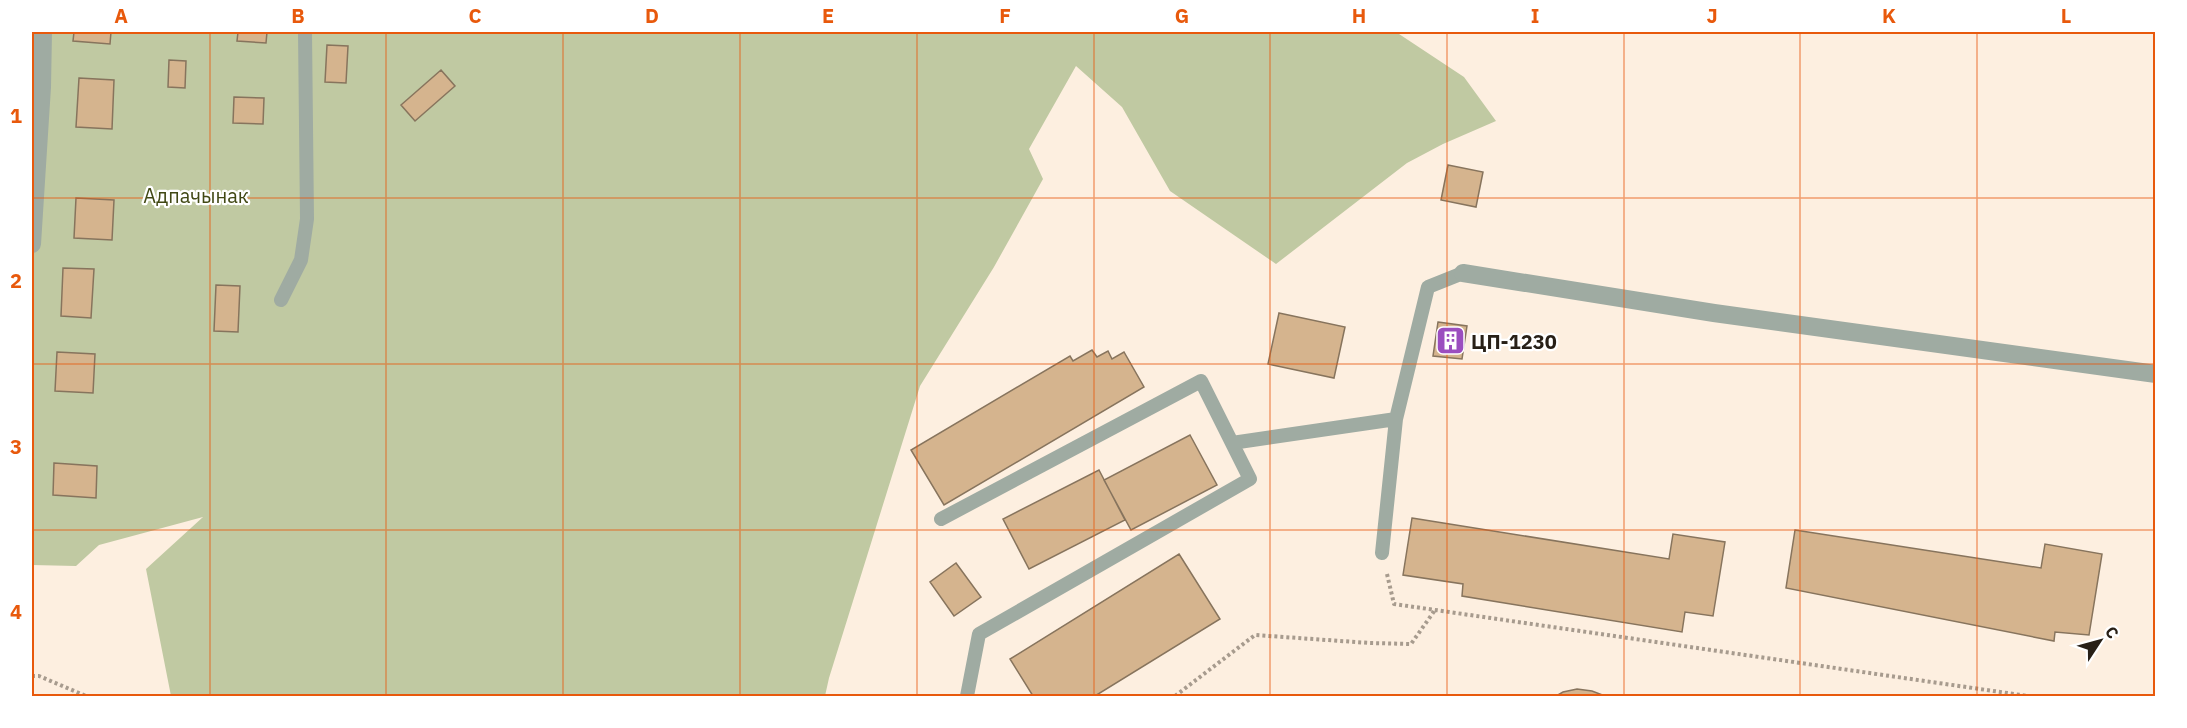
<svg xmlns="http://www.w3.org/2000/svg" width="2187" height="728" viewBox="0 0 2187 728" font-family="'IBM Plex Sans',sans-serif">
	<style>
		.green { fill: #c0c9a2 }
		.building { fill: #d5b48e; stroke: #87745d; stroke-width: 1.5 }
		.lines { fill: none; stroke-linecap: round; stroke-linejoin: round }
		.path { stroke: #a79b8e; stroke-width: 4; stroke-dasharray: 3 3; stroke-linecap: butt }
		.service { stroke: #9faba2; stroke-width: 14 }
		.minor { stroke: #9faba2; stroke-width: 18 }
		.grid { fill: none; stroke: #e8590c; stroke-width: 1.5; stroke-opacity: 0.55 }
		.labels { text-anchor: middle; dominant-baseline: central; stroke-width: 4.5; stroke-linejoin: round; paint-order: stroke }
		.park-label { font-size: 20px; fill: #414814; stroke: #fff }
		.poi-label { font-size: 20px; font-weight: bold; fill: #282017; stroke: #fff; text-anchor: start }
		.neatline { fill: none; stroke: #e8590c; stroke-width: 2 }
		.grid-label { font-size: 20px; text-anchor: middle; font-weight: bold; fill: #e8590c }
	</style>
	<rect width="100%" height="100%" fill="#fdefe0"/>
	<path class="green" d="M32,32H1396L1464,77L1496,121L1443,144L1407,163L1276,264L1170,191L1122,107L1076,66L1029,149L1043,179L994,267L920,386L829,678L825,696H171L146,569L203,517L99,545L76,566L32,565Z"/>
	<path class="building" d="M74,32H111L110,44L73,41Z
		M238,32H267L266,43L237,41Z
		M327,45L348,46L346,83L325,82Z
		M169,60L186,61L185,88L168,87Z
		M441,70L455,86L415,121L401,105Z
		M79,78L114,80L112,129L76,127Z
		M234,97L264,98L263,124L233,123Z
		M1448,165L1483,172L1476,207L1441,200Z
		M76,198L114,200L112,240L74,238Z
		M63,268L94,269L91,318L61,316Z
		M216,285L240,286L238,332L214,331Z
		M1279,313L1345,327L1334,378L1268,364Z
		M1438,322L1467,326L1462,359L1433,356Z
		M1092,350L1097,357L1108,351L1112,359L1124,352L1144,387L944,505L911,450L1070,356L1073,361Z
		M57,352L95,354L93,393L55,391Z
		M1190,435L1217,485L1131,530L1104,480Z
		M54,463L97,466L96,498L53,495Z
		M1099,470L1125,520L1029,569L1003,519Z
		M1412,518L1669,559L1673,534L1725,542L1713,616L1685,612L1682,632L1462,596L1463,584L1403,575Z
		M1795,530L2041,568L2045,544L2102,554L2089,635L2055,632L2054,641L1786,588Z
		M1179,554L1220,619L1095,696H1033L1010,659Z
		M956,563L981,597L954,616L930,582Z
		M1577,689L1592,691L1605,696H1556L1563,692Z"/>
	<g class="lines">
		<path class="path" d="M1387,574L1394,604L2028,696
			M32,676H39L86,696
			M1175,696L1255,635L1370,643L1411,644L1435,610"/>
		<path class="service" d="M281,300L301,260L307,219L305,32
			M941,519L1201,381L1232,443L1396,419
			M1382,553L1396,419L1428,287L1463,273
			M967,696L979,634L1250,479L1232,443"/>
		<path class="minor" d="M32,244L42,87L43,32
			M1463,273L1714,313L2156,374"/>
	</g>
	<path class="grid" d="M210,32V696M386,32V696M563,32V696M740,32V696M917,32V696M1094,32V696M1270,32V696M1447,32V696M1624,32V696M1800,32V696M1977,32V696M32,198H2156M32,364H2156M32,530H2156"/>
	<defs>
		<symbol id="building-square" viewBox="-11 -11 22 22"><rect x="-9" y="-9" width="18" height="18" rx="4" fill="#9b4ebf" stroke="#fff"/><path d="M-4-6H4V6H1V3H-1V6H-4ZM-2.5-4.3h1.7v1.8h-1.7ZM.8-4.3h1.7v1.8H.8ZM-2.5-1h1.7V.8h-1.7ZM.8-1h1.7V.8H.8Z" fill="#fff"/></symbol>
	</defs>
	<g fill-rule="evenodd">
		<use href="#building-square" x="1434" y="324" width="33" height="33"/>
	</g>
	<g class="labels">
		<g class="park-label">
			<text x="196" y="195">Адпачынак</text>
		</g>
		<g class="poi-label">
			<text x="1471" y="341">ЦП-1230</text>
		</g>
	</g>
	<rect width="2187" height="728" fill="none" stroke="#ffffff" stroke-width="66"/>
	<g transform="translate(2100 641) rotate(54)" stroke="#ffffff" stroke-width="4.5" paint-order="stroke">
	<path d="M0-4.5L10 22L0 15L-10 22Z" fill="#282017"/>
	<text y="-9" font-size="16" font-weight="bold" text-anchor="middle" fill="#282017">С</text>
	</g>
	<rect x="33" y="33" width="2121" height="662" class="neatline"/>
	<g class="grid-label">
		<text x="121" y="23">A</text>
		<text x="298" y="23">B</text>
		<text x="475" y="23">C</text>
		<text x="652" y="23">D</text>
		<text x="828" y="23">E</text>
		<text x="1005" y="23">F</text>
		<text x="1182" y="23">G</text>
		<text x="1359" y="23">H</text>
		<text x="1535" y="23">I</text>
		<text x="1712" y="23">J</text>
		<text x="1889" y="23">K</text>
		<text x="2066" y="23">L</text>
		<text x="16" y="123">1</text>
		<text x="16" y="288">2</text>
		<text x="16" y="454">3</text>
		<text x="16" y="619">4</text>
	</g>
</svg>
